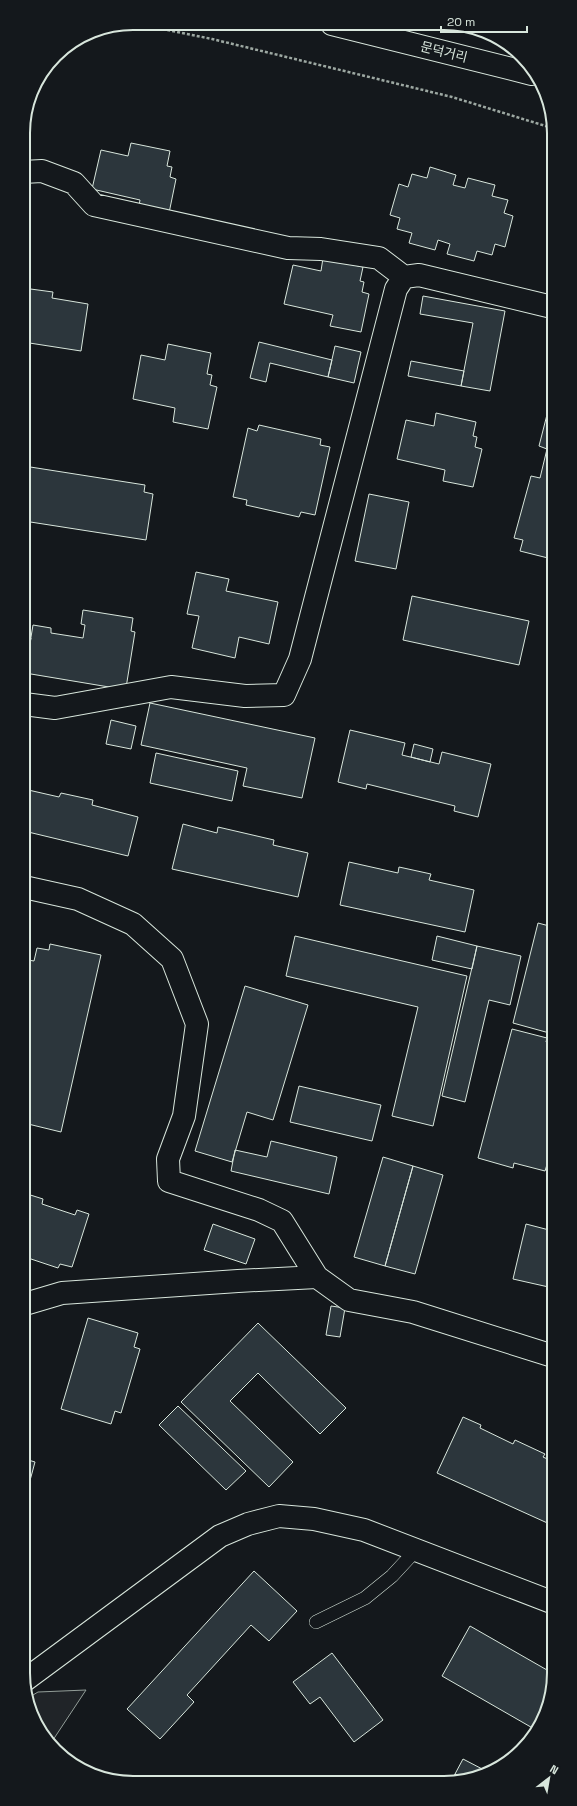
<svg xmlns="http://www.w3.org/2000/svg" width="577" height="1806" viewBox="0 0 577 1806" font-family="'Space Grotesk','Noto Sans KR',sans-serif">
	<style>
		.green { fill: #202428; stroke: #939e99 }
		.building { fill: #2c363c; stroke: #d8e6dc }
		.lines { fill: none; stroke-linecap: round; stroke-linejoin: round }
		.lane-casing { stroke: #d8e6dc; stroke-width: 14 }
		.street-casing { stroke: #d8e6dc; stroke-width: 24 }
		.secondary-casing { stroke: #d8e6dc; stroke-width: 24 }
		.path { stroke: #9da8a2; stroke-width: 2.5; stroke-dasharray: 3 2; stroke-linecap: butt }
		.lane { stroke: #14181c; stroke-width: 13 }
		.street { stroke: #14181c; stroke-width: 22 }
		.secondary { stroke: #14181c; stroke-width: 22 }
		.labels { text-anchor: middle; dominant-baseline: central; stroke-width: 3; stroke-linejoin: round; paint-order: stroke }
		.street-label { font-size: 13px; fill: #d8e6dc; stroke: #14181c }
		.rim { fill: none; stroke: #d8e6dc; stroke-width: 2 }
	</style>
	<rect width="100%" height="100%" fill="#14181c"/>
	<path class="green" d="M86,1690L51,1743L28,1698L38,1692Z
		M98,1774L195,1778L208,1781H112Z"/>
	<path class="building" d="M131,143L170,151L167,166L172,167L170,177L176,179L168,218L138,211L140,200L92,189L101,150L128,156Z
		M430,167L456,175L453,185L465,188L468,178L495,185L492,196L508,200L504,213L513,216L505,247L495,244L492,255L477,251L474,261L447,254L450,244L438,240L435,250L409,243L412,233L397,229L400,218L390,215L399,184L408,187L412,174L427,178Z
		M323,258L363,267L360,281L364,282L362,292L369,294L361,332L330,326L333,315L284,304L293,265L321,271Z
		M23,288L53,292L52,298L88,304L81,351L23,342Z
		M423,296L505,311L490,391L461,386L473,323L420,314Z
		M259,342L332,360L328,377L270,363L266,382L250,378Z
		M168,344L211,353L207,374L212,375L210,385L217,387L208,429L173,422L175,408L133,399L141,355L165,360Z
		M335,346L361,352L354,383L328,377Z
		M411,361L464,371L461,386L408,376Z
		M552,395V559L520,551L523,540L514,538L531,476L540,478L547,449L539,446Z
		M436,413L476,422L473,436L477,437L475,447L482,449L473,487L443,481L445,470L397,459L406,420L434,426Z
		M259,425L321,439L320,445L330,447L315,515L301,512L299,517L246,505L247,500L233,497L248,428L257,431Z
		M24,466L145,485L144,492L153,494L146,540L24,521Z
		M369,494L409,502L396,569L355,561Z
		M196,572L229,579L226,591L278,602L269,644L239,637L235,658L192,648L199,616L187,614Z
		M412,596L529,621L519,665L403,640Z
		M83,610L133,618L131,631L135,632L126,688L121,689L25,673L33,625L51,628V633L83,638L85,625L81,624Z
		M24,637L31,638L26,667H24Z
		M150,703L315,738L302,798L243,786L247,768L141,745Z
		M111,720L136,726L131,749L106,744Z
		M350,730L405,743L402,755L439,764L442,752L491,764L478,817L454,811L455,806L367,784L366,789L338,782Z
		M414,744L433,749L430,762L411,757Z
		M156,753L238,771L232,801L150,783Z
		M24,789L59,797L61,793L93,800L92,805L138,817L128,856L24,831Z
		M183,824L217,833L218,827L274,840L273,845L308,853L298,897L172,869Z
		M349,862L398,873L399,867L431,874L429,880L474,890L465,932L340,905Z
		M538,923L553,927V1034L513,1023Z
		M295,936L467,976L433,1126L392,1116L418,1007L286,976Z
		M437,936L477,946L472,969L432,960Z
		M50,944L101,955L61,1132L24,1123V977L28,960L34,961L37,948L49,950Z
		M477,946L521,956L510,1005L489,1000L465,1102L442,1096Z
		M245,986L308,1005L273,1120L247,1112L232,1162L195,1151Z
		M512,1029L547,1038L546,1042L553,1044V1158H549L545,1171L514,1163L513,1168L478,1158Z
		M299,1086L381,1105L372,1141L290,1122Z
		M271,1141L337,1157L329,1194L231,1171L235,1150L267,1157Z
		M383,1157L413,1166L385,1266L354,1257Z
		M413,1166L443,1175L415,1274L385,1266Z
		M24,1193L43,1199L42,1204L75,1215L77,1210L89,1214L72,1267L60,1264L58,1268L25,1257Z
		M213,1224L255,1239L246,1264L204,1250Z
		M526,1224L553,1231V1288L513,1279Z
		M331,1306L345,1308L340,1337L326,1335Z
		M88,1318L138,1333L134,1347L140,1349L121,1413L115,1411L111,1424L61,1409Z
		M258,1323L346,1408L320,1434L258,1373L230,1401L293,1462L269,1487L181,1402Z
		M178,1406L246,1471L226,1490L159,1425Z
		M463,1417L481,1425L480,1428L513,1444L515,1440L545,1454L543,1457L554,1462V1526L437,1473Z
		M25,1459L35,1462L25,1499Z
		M254,1571L297,1611L269,1641L251,1625L187,1695L194,1702L160,1739L127,1709Z
		M470,1626L554,1674L546,1715L536,1730L442,1676Z
		M332,1653L383,1720L354,1742L320,1697L310,1704L293,1682Z
		M463,1759L488,1772L467,1780L455,1774Z
		M455,1774L467,1780L451,1781Z"/>
	<g class="lines">
		<defs>
			<path id="lane" d="M316,1622L365,1598L392,1576L416,1550"/>
			<path id="street" d="M23,172L42,171L74,183L94,205L288,248L321,249L379,258L404,277
				M24,704L55,708L171,687L245,696L284,695L300,659L396,289L404,277L419,275L552,307
				M24,887L78,899L133,924L172,959L197,1024L184,1116L168,1159L169,1181L259,1210L282,1221L317,1277L349,1300L413,1312L553,1356
				M25,1304L62,1293L238,1281L317,1277
				M25,1680L220,1536L248,1524L279,1516L314,1519L364,1530L554,1603"/>
			<path id="secondary" d="M332,24L532,74"/>
		</defs>
		<use href="#lane" class="lane-casing"/>
		<use href="#street" class="street-casing"/>
		<use href="#secondary" class="secondary-casing"/>
		<path class="path" d="M133,23L212,39L452,97L552,128"/>
		<use href="#lane" class="lane"/>
		<use href="#street" class="street"/>
		<use href="#secondary" class="secondary"/>
	</g>
	<g class="labels">
		<g class="street-label">
			<text transform="translate(444 52) rotate(14)">문덕거리</text>
		</g>
	</g>
	<path d="M0 0H577V1806H0ZM133 30H444A103 103 0 0 1 547 133V1673A103 103 0 0 1 444 1776H133A103 103 0 0 1 30 1673V133A103 103 0 0 1 133 30Z" fill="#14181c" fill-rule="evenodd"/>
	<path class="rim" d="M133 30H444A103 103 0 0 1 547 133V1673A103 103 0 0 1 444 1776H133A103 103 0 0 1 30 1673V133A103 103 0 0 1 133 30Z"/>
	<g transform="translate(549 1778) rotate(31)" stroke="#14181c" stroke-width="3" paint-order="stroke">
	<path d="M0-3L7 15L0 10L-7 15Z" fill="#d8e6dc"/>
	<text y="-6" font-size="11" font-weight="bold" text-anchor="middle" fill="#d8e6dc">N</text>
	</g>
	<path d="M441 26v6h86v-6" fill="none" stroke="#d8e6dc" stroke-width="2"/>
	<text x="447" y="26" font-size="12" fill="#d8e6dc" stroke="#14181c" stroke-width="3" paint-order="stroke">20 m</text>
</svg>
